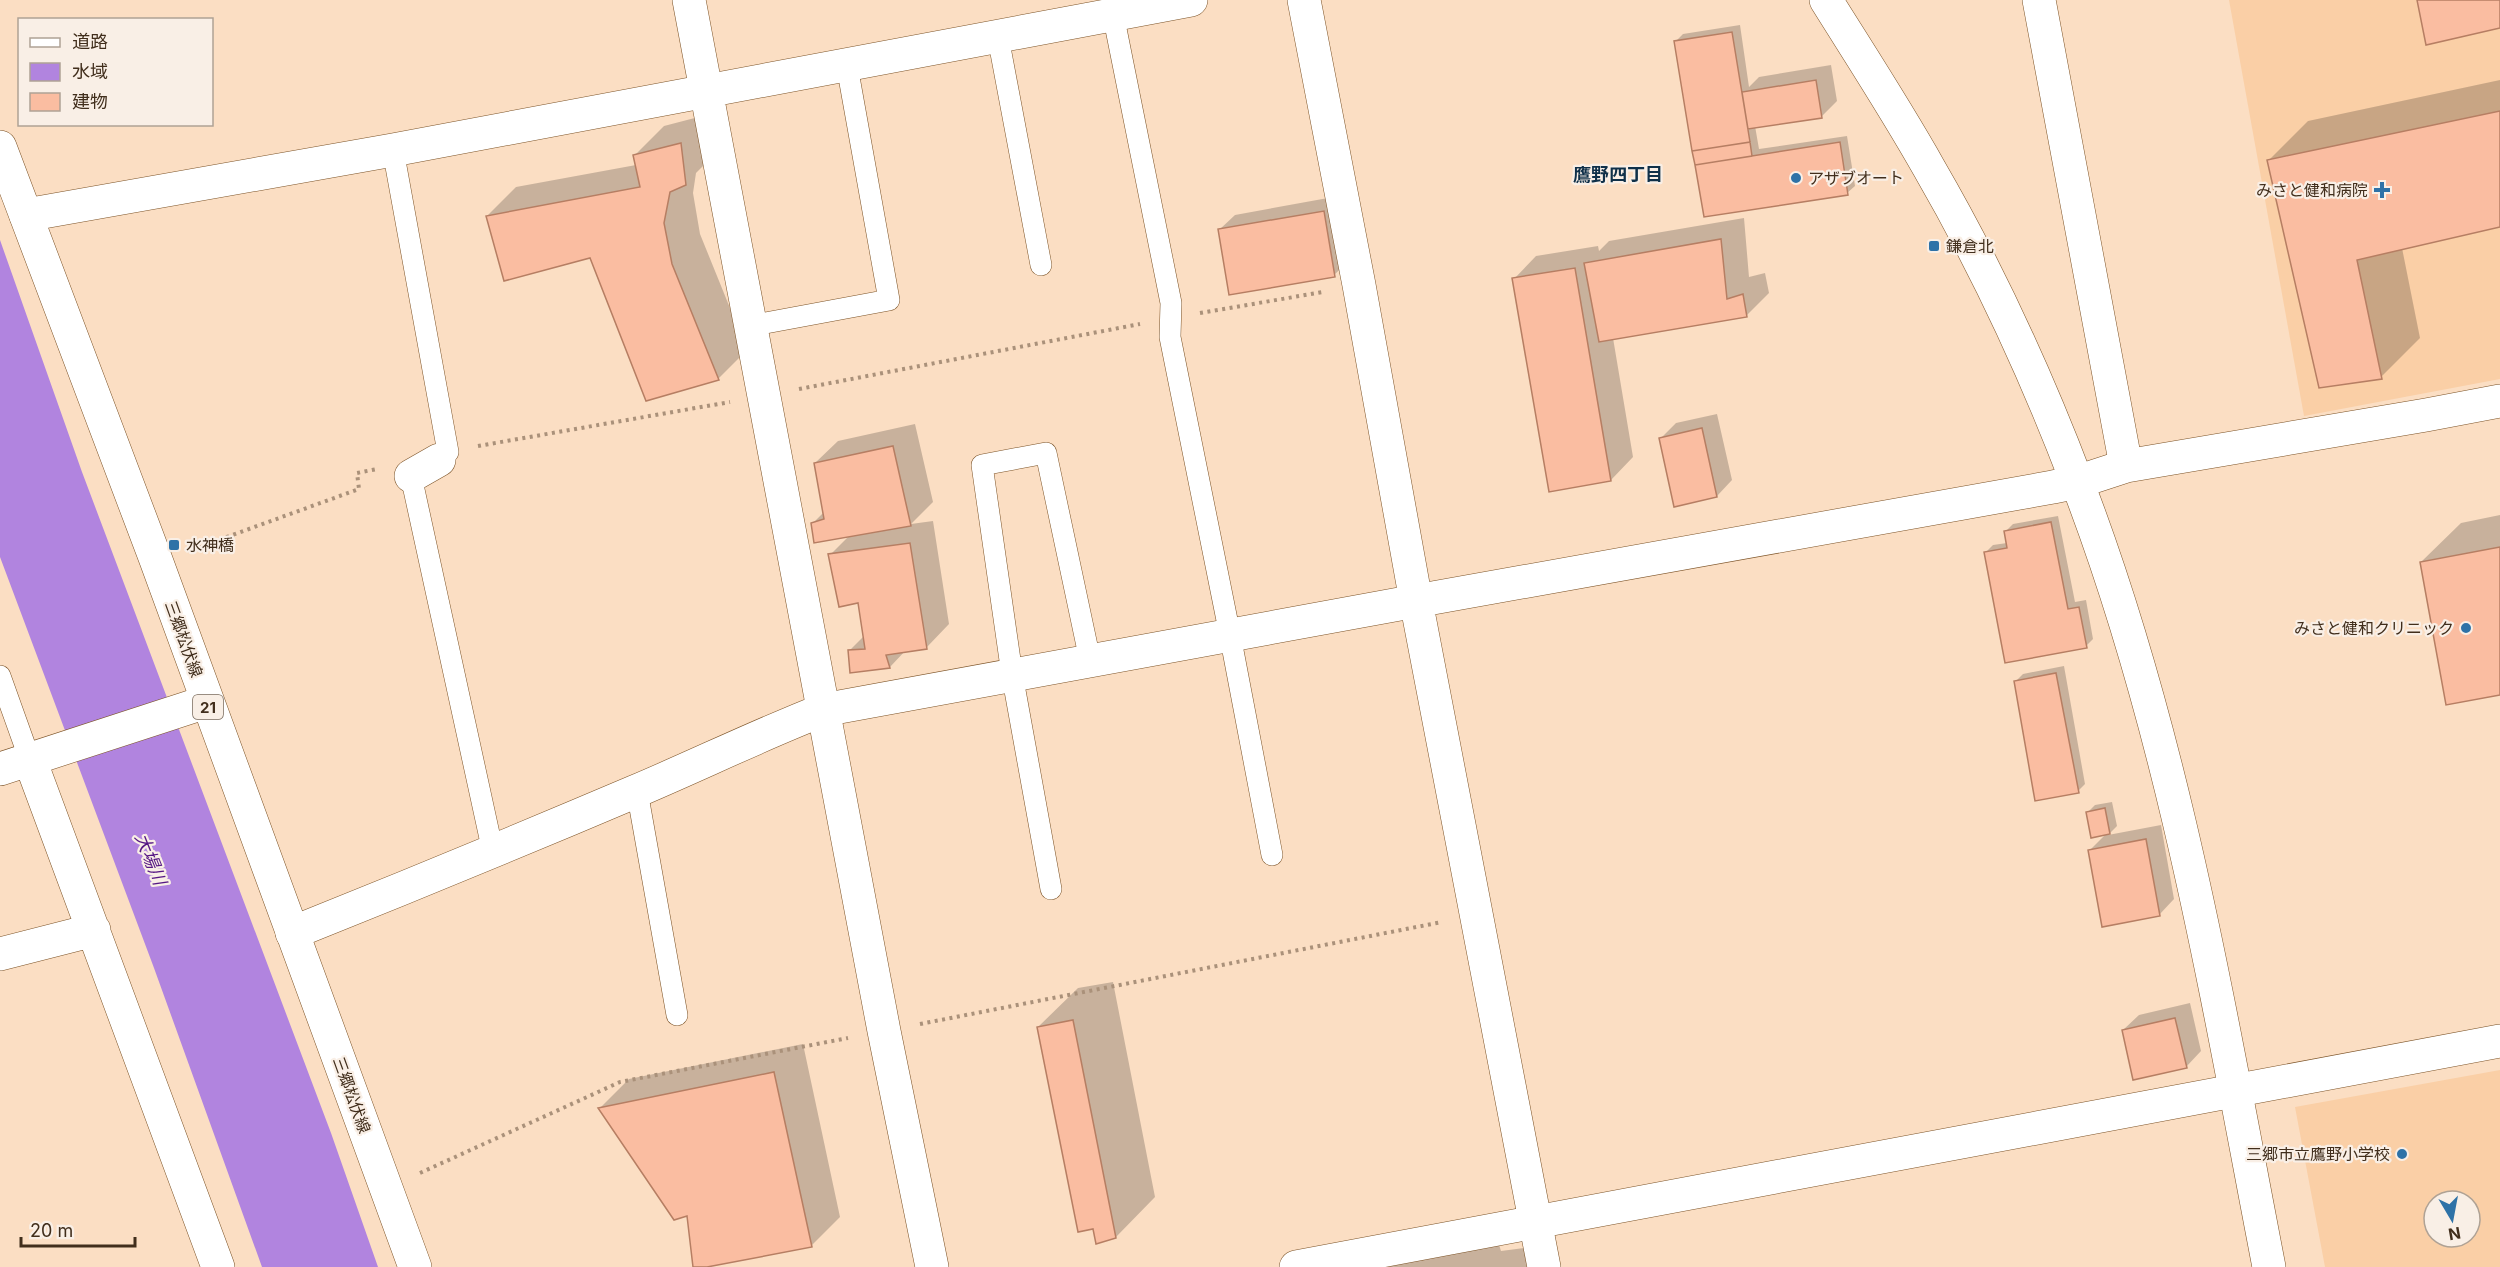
<svg xmlns="http://www.w3.org/2000/svg" width="2500" height="1267" viewBox="0 0 2500 1267" font-family="Inter,'Noto Sans JP',sans-serif">
	<style>
		.built { fill: #facfa6; fill-rule: evenodd }
		.water { fill: #b184df }
		.shadow { fill: #0003 }
		.building { fill: #fabda1; stroke: #b67e63; stroke-width: 1.5 }
		.lines { fill: none; stroke-linecap: round; stroke-linejoin: round }
		.lane-casing { stroke: #7c5327; stroke-width: 22 }
		.street-casing { stroke: #7c5327; stroke-width: 34 }
		.secondary-casing { stroke: #7c5327; stroke-width: 34 }
		.primary-casing { stroke: #7c5327; stroke-width: 34 }
		.path { stroke: #aa917a; stroke-width: 4; stroke-dasharray: 3 4.5; stroke-linecap: butt }
		.lane { stroke: #fff; stroke-width: 21 }
		.street { stroke: #fff; stroke-width: 33 }
		.secondary { stroke: #fff; stroke-width: 33 }
		.primary { stroke: #fff; stroke-width: 33 }
		.poi-dot { fill: #2e72a7; stroke: #f9efe6; stroke-width: 2 }
		.labels { text-anchor: middle; dominant-baseline: central; stroke-width: 4.5; stroke-linejoin: round; paint-order: stroke }
		.shield { fill: #f9efe6; stroke: #786859; stroke-width: 1.5 }
		.shield-label { font-size: 15px; font-weight: bold; fill: #412e1c }
		.poi-label { font-size: 16px; fill: #412e1c; stroke: #f9efe6; text-anchor: start }
		.street-label { font-size: 16px; fill: #412e1c; stroke: #f9efe6 }
		.neighbourhood-label { font-size: 18px; font-weight: bold; fill: #0f3049; stroke: #f9efe6 }
		.water-label { font-size: 18px; font-style: italic; fill: #551683; stroke: #f9efe6 }
	</style>
	<rect width="100%" height="100%" fill="#fbdec3"/>
	<path class="built" d="M2229,0H2500V379L2304,416Z
		M2500,1070V1267H2325L2295,1107ZM2434,1201H2470V1237H2434Z"/>
	<path class="water" d="M0,240L82,472L331,1133L378,1267H262L154,968L0,557Z"/>
	<path class="shadow" d="M1740,25L1749,87L1759,77L1831,65L1837,101L1822,116L1755,126L1759,149L1847,136L1855,186L1847,193L1705,216L1676,41L1683,34Z
		M2500,80V225L2402,248L2420,338L2381,377L2268,161L2308,121Z
		M710,114L715,154L696,173L693,193L700,234L747,350L718,379L591,256L487,216L516,187L636,165L634,156L664,126Z
		M1339,196L1350,260L1334,275L1219,230L1235,215Z
		M1744,218L1749,277L1765,273L1769,293L1746,316L1613,338L1633,457L1611,480L1514,279L1536,256L1598,246L1599,251L1609,241Z
		M1717,414L1732,480L1717,496L1661,438L1676,423Z
		M915,424L933,502L911,524L933,521L949,624L927,647L906,650L890,667L851,672L849,651L865,635L860,602L830,555L849,536L813,523L824,512L815,463L838,441Z
		M2500,515V693L2421,562L2461,523Z
		M2058,516L2075,602L2086,600L2093,639L2086,646L1985,553L1993,545L2007,543L2005,532L2013,524Z
		M2064,666L2085,784L2078,791L2015,682L2023,674Z
		M2112,802L2117,826L2108,835L2161,825L2174,899L2159,915L2089,851L2106,834L2087,813L2095,805Z
		M1113,982L1155,1197L1116,1237L1094,1227L1038,1027L1078,988Z
		M2190,1003L2201,1051L2186,1067L2123,1030L2139,1015Z
		M803,1044L840,1217L811,1246L694,1267L688,1215L600,1108L629,1079Z
		M1495,1232L1501,1251L1524,1248L1527,1267H1327Z"/>
	<path class="building" d="M2417,0H2500V28L2426,45Z
		M1732,32L1750,142L1692,151L1674,41Z
		M1816,80L1822,118L1748,129L1742,92Z
		M2500,111V227L2357,260L2382,379L2319,388L2267,160Z
		M1750,142L1752,156L1695,165L1692,151Z
		M1840,142L1848,195L1704,217L1695,165Z
		M681,143L686,185L670,192L664,223L672,264L719,380L646,401L590,258L504,281L486,216L640,187L633,155Z
		M1324,211L1335,277L1229,295L1218,229Z
		M1721,239L1727,299L1743,294L1747,317L1599,342L1584,263Z
		M1575,268L1611,481L1549,492L1512,278Z
		M1702,428L1717,497L1674,507L1659,438Z
		M893,446L911,526L814,543L811,523L824,519L814,463Z
		M2051,522L2068,609L2079,607L2087,648L2005,663L1984,552L2007,548L2004,531Z
		M910,543L927,649L886,655L890,668L850,673L848,650L865,649L858,603L839,607L828,554Z
		M2500,547V695L2446,705L2420,562Z
		M2056,673L2079,793L2035,801L2014,681Z
		M2105,808L2110,834L2091,838L2086,812Z
		M2146,839L2160,916L2102,927L2088,850Z
		M2175,1018L2187,1068L2133,1080L2122,1030Z
		M1073,1020L1116,1238L1096,1244L1093,1229L1078,1232L1037,1027Z
		M774,1072L812,1247L707,1267H693L687,1216L674,1220L598,1108Z"/>
	<g class="lines">
		<defs>
			<path id="lane" d="M1113,14L1171,303L1170,337L1230,635L1272,855
				M998,37L1041,265
				M393,150L448,452L439,460
				M749,326L889,300L847,66
				M411,476L493,852
				M0,676L30,760
				M637,791L677,1015
				M1051,889L1012,674L982,465L1046,453L1090,660"/>
			<path id="street" d="M689,0L884,1031L932,1267
				M1304,0L1359,285L1416,601L1544,1267
				M2039,0L2126,466
				M26,215L393,150L1191,0
				M411,476L439,460
				M1416,601L2053,487L2077,482L2126,466L2426,415L2500,401
				M30,760L218,1267
				M0,769L206,702
				M0,954L94,930
				M1296,1267L2500,1041"/>
			<path id="secondary" d="M1826,0C1861,56 1897,111 1929,168C1987,268 2036,374 2077,482C2174,734 2218,1003 2269,1267
				M292,933C407,887 521,840 634,792C698,765 759,735 823,710L1416,601"/>
			<path id="primary" d="M0,147L156,560L415,1267"/>
		</defs>
		<use href="#lane" class="lane-casing"/>
		<use href="#street" class="street-casing"/>
		<use href="#secondary" class="secondary-casing"/>
		<use href="#primary" class="primary-casing"/>
		<path class="path" d="M1200,313L1323,292
			M799,389L1140,324
			M478,446L730,402
			M191,550L359,489L357,473L377,469
			M920,1024L1442,922
			M420,1173L620,1082L848,1038"/>
		<use href="#lane" class="lane"/>
		<use href="#street" class="street"/>
		<use href="#secondary" class="secondary"/>
		<use href="#primary" class="primary"/>
	</g>
	<g class="poi-dot">
		<circle cx="1796" cy="178" r="6"/>
		<path d="M2379 181h6v6h6v6h-6v6h-6v-6h-6v-6h6z"/>
		<rect x="1928" y="240" width="12" height="12" rx="3"/>
		<rect x="168" y="539" width="12" height="12" rx="3"/>
		<circle cx="2466" cy="628" r="6"/>
		<circle cx="2402" cy="1154" r="6"/>
	</g>
	<g class="labels">
		<rect class="shield" x="193" y="695" width="30" height="24" rx="4.5"/>
		<g class="shield-label">
			<text x="208" y="707">21</text>
		</g>
		<g class="poi-label">
			<text x="1808" y="178">アザブオート</text>
			<text x="2368" y="190" text-anchor="end">みさと健和病院</text>
			<text x="1946" y="246">鎌倉北</text>
			<text x="186" y="545">水神橋</text>
			<text x="2454" y="628" text-anchor="end">みさと健和クリニック</text>
			<text x="2390" y="1154" text-anchor="end">三郷市立鷹野小学校</text>
		</g>
		<g class="street-label">
			<text transform="translate(184 639) rotate(70)">三郷松伏線</text>
			<text transform="translate(352 1095) rotate(70)">三郷松伏線</text>
		</g>
		<g class="neighbourhood-label">
			<text x="1618" y="174">鷹野四丁目</text>
		</g>
		<g class="water-label">
			<text transform="translate(151 859) rotate(68)">大場川</text>
		</g>
	</g>
	<rect x="18" y="18" width="195" height="108" fill="#f9efe6" stroke="#afa295" stroke-width="1.5"/>
	<rect x="30" y="38" width="30" height="9" fill="#ffffff" stroke="#afa295" stroke-width="1.5"/>
	<text x="72" y="48" font-size="18" fill="#412e1c">道路</text>
	<rect x="30" y="63" width="30" height="18" fill="#b184df" stroke="#afa295" stroke-width="1.5"/>
	<text x="72" y="78" font-size="18" fill="#412e1c">水域</text>
	<rect x="30" y="93" width="30" height="18" fill="#fabda1" stroke="#afa295" stroke-width="1.5"/>
	<text x="72" y="108" font-size="18" fill="#412e1c">建物</text>
	<g transform="translate(2452 1219) rotate(170)"><circle r="28" fill="#f9efe6" stroke="#afa295" stroke-width="1.5"/>
	<path d="M0-4.5L10 22L0 15L-10 22Z" fill="#2e72a7"/>
	<text y="-9" font-size="16" font-weight="bold" text-anchor="middle" fill="#412e1c">N</text>
	</g>
	<path d="M21 1237v9h114v-9" fill="none" stroke="#412e1c" stroke-width="3"/>
	<text x="30" y="1237" font-size="18" fill="#412e1c" stroke="#f9efe6" stroke-width="4.5" paint-order="stroke">20 m</text>
</svg>
